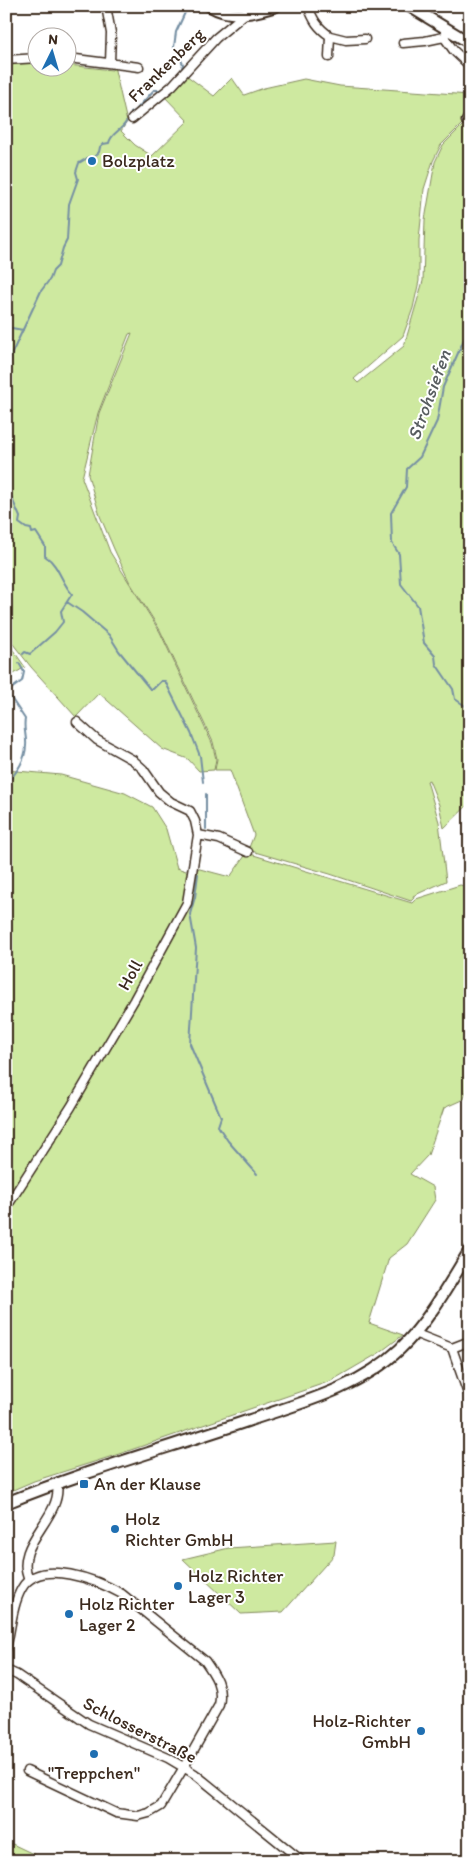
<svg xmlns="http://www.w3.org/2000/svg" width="476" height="1867" viewBox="0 0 476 1867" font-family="Itim,sans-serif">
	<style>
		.green { fill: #cee9a0; stroke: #848a5f }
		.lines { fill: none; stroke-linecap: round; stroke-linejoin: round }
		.stream { stroke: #758fa3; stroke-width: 2 }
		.minor-casing { stroke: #3b2a1e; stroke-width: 11 }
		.secondary-casing { stroke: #3b2a1e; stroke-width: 14 }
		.minor { stroke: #fff; stroke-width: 8 }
		.secondary { stroke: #fff; stroke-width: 10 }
		.poi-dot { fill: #1f6fb2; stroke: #fff; stroke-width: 2 }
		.labels { text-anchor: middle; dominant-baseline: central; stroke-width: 4; stroke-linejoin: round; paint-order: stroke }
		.street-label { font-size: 18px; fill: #3b2a1e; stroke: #fff }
		.poi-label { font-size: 18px; fill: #3b2a1e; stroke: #fff; text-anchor: start }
		.water-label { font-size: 19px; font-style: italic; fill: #585d60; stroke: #fff }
	</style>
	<rect width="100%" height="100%" fill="#fff"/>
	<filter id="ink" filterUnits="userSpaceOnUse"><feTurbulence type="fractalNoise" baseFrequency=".02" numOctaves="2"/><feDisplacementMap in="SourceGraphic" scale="10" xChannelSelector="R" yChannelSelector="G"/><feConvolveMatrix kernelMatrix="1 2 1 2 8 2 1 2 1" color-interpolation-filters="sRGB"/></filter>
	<g filter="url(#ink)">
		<path class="green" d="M37,60L38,68H68V65L112,70L114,66L127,122L121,131L135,145L152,156L188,121L164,96L186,75L214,96L232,78L244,95L264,88L304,79L340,86L470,95V111L465,121L441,145L433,161L424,189L419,240V281L413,308L403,336L354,379L358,383L404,346L423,281L425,220L435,162L443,145L467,121L470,126V803L444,828L439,805L429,780L427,781L439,822L446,881L413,896L414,898L411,901L330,874L248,850L254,835L230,770H215L217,759L213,742L160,630L129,581L114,549L100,516L88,475L99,413L132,333L129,334L98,413L82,478L110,552L160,632L212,743L216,759L214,770L199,771L188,759L162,749L99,693L76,717L31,667L6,635V63Z
			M6,640L25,667L6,679Z
			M6,770L61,775L125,793L152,807L166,829L177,868L192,873L181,907L118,1025L6,1204Z
			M247,853L412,903L416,899L460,885L470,887V1075L464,1099L444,1108L428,1155L410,1174L433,1187L435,1200L407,1244L389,1258L369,1323L403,1335L379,1353L331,1381L119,1454L34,1481L6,1493V1214L190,905L196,868L230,877Z
			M336,1541L334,1555L283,1612L241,1614L183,1559L229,1548Z
			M6,1841L48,1861H6Z"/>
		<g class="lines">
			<path class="stream" d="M181,71L183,64L174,47L176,32L188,6
				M131,113L135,111L154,90H162
				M470,326L443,387L437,421L420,457L407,469L406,487L391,513L392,543L399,554L401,584L418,606L424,643L435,656L436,664L453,689L455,699L470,709
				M6,327L23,330
				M6,380L12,353L41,291L50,279L53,271L58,266L63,248L67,240L69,204L78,179L76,172L79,163L89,157H94L99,152L100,147L103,144L109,143C111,133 121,131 126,122
				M6,485L20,517L19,523L26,528L31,529L32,533L36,532L45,546V556C59,565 61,582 72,594L61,611L63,622L55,632L30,654L25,652L23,654
				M67,602L82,612L109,635L119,651L150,689H153L161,681H165L191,733L200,756L203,782
				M6,793L8,789L7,784C16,772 25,762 26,746C27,736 23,730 25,719L7,692L22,681L24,672L19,663
				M206,794V829
				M198,874L195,897L190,914L196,948L190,1044L221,1117L218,1126L228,1141L257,1174"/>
			<defs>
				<path id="minor" d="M106,6L111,33L110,63
					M308,6C313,20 318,28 330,36L329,57
					M448,30L444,37L454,51L470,66
					M330,36L346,40L365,39
					M403,43L425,41L444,37
					M68,58L139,67
					M6,60L38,58
					M132,119L172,86L216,38L245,14
					M466,121L470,114
					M198,835L219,839L248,852
					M6,1208L71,1107L134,1000L187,903L198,835L195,821L190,811L171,802L159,792L143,769L133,760L97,740L77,722
					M414,1333L452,1348L470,1341
					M452,1348L467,1391
					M29,1580C12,1544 63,1518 57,1484
					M6,1649C11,1629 12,1605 22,1588C40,1557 99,1581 122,1594L205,1661C215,1675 223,1687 219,1705L184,1767L161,1806L149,1813L138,1816L116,1813L27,1771
					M6,1670L17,1675L89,1724L168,1758L195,1774L302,1861"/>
				<path id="secondary" d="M210,6C232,19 254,13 276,6
					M409,6L470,43
					M6,1503C85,1471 167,1448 247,1421C300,1403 358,1389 400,1349C429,1321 449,1284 470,1250"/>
			</defs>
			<use href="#minor" class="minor-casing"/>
			<use href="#secondary" class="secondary-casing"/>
			<use href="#minor" class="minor"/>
			<use href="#secondary" class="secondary"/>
		</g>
	</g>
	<g class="poi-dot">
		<circle cx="92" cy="161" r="5"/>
		<rect x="79" y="1479" width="10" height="10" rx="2.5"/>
		<circle cx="115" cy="1529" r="5"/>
		<circle cx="178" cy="1586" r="5"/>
		<circle cx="69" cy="1614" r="5"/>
		<circle cx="421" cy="1731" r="5"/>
		<circle cx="94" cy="1754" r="5"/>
	</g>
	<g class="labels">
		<g class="street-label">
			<text transform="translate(166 65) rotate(-44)">Frankenberg</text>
			<text transform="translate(130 975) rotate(-61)">Holl</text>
			<text transform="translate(140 1730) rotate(27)">Schlosserstraße</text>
		</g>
		<g class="poi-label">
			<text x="102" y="161">Bolzplatz</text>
			<text x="94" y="1484">An der Klause</text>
			<text x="125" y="1519">Holz<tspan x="125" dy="21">Richter GmbH</tspan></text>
			<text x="188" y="1576">Holz Richter<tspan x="188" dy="21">Lager 3</tspan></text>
			<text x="79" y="1604">Holz Richter<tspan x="79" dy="21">Lager 2</tspan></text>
			<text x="411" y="1721" text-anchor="end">Holz-Richter<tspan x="411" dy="21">GmbH</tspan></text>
			<text x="94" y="1773" text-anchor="middle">"Treppchen"</text>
		</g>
		<g class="water-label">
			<text transform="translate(429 395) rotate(-70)">Strohsiefen</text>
		</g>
	</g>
	<rect width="476" height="1867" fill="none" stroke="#fff" stroke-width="25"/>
	<rect x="12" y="12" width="451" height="1842" fill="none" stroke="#3b2a1e" stroke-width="2" filter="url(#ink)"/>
	<g transform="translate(52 52) rotate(5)"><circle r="24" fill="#ffffff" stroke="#b1aaa5"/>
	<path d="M0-4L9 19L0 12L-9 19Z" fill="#1f6fb2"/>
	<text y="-8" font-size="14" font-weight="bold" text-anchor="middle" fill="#3b2a1e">N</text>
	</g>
</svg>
